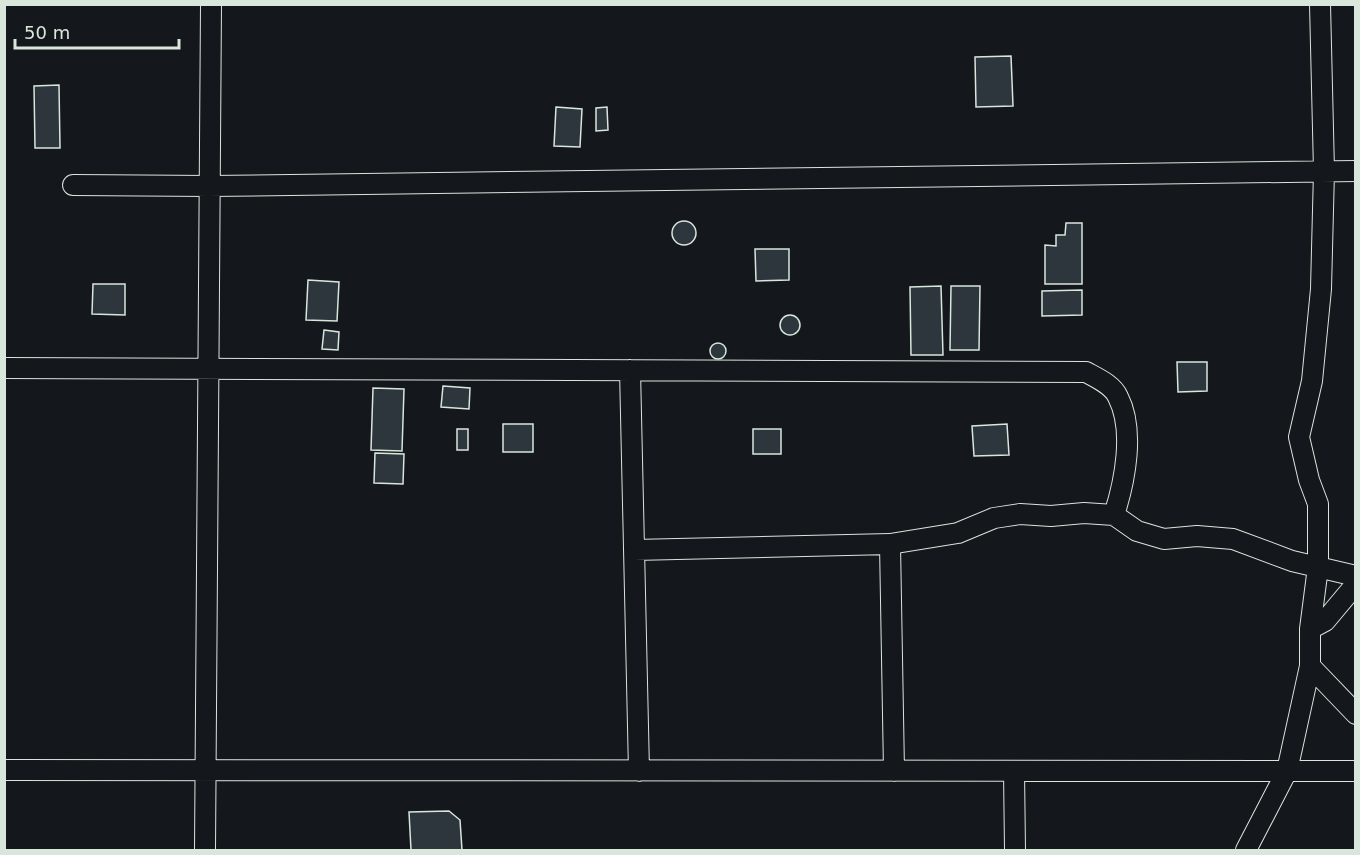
<svg xmlns="http://www.w3.org/2000/svg" width="1360" height="855" viewBox="0 0 1360 855" font-family="'DejaVu Sans',sans-serif">
	<style>
		.building { fill: #2c363c; stroke: #d8e6dc; stroke-width: 1.5 }
		.lines { fill: none; stroke-linecap: round; stroke-linejoin: round }
		.minor-casing { stroke: #d8e6dc; stroke-width: 22 }
		.minor { stroke: #14181c; stroke-width: 20 }
	</style>
	<rect width="100%" height="100%" fill="#14181c"/>
	<path class="building" d="M1011,56L1013,106L976,107L975,57Z
		M59,85L60,148H35L34,86Z
		M556,107L582,109L580,147L554,146Z
		M607,107L608,130L596,131V108Z
		M672 233a12 12 0 1 1 24 0a12 12 0 1 1-24 0Z
		M1066,223H1082V284H1045V245L1056,246V235H1065Z
		M755,249H789V280L756,281Z
		M308,280L339,282L337,321L306,320Z
		M93,284H125V315L92,314Z
		M941,286L943,355H911L910,287Z
		M951,286H980L979,350H950Z
		M1082,290V315L1042,316V291Z
		M780 325a10 10 0 1 1 20 0a10 10 0 1 1-20 0Z
		M324,330L339,332L338,350L322,349Z
		M710 351a8 8 0 1 1 16 0a8 8 0 1 1-16 0Z
		M1177,362H1207V391L1178,392Z
		M443,386L470,388L469,409L441,407Z
		M373,388L404,389L402,451L371,450Z
		M503,424H533V452H503Z
		M1007,424L1009,455L974,456L972,426Z
		M457,429H468V450H457Z
		M753,429H781V454H753Z
		M375,453L404,454L403,484L374,483Z
		M449,811L460,820L462,850H411L409,812Z"/>
	<g class="lines">
		<defs>
			<path id="minor" d="M73,185L209,186L1356,171
				M4,368L1086,372C1097,378 1113,385 1118,397C1135,430 1125,481 1114,515
				M630,370L639,771
				M890,544L894,771
				M634,550L890,544L958,533L994,518L1020,514L1051,516L1084,513L1114,515L1137,531L1164,539L1197,536L1233,539L1292,561L1356,576
				M1310,629L1325,621L1356,584
				M1310,666L1356,714
				M4,770L1356,771
				M1014,771L1015,850
				M205,850L211,4
				M1246,850L1287,771L1310,666V629L1318,567V504L1309,480L1299,437L1312,381L1321,289L1324,171L1320,4"/>
		</defs>
		<use href="#minor" class="minor-casing"/>
		<use href="#minor" class="minor"/>
	</g>
	<rect width="1360" height="855" fill="none" stroke="#d8e6dc" stroke-width="12"/>
	<path d="M15 39v9h164v-9" fill="none" stroke="#d8e6dc" stroke-width="3"/>
	<text x="24" y="39" font-size="18" fill="#d8e6dc" stroke="#14181c" stroke-width="4.5" paint-order="stroke">50 m</text>
</svg>
